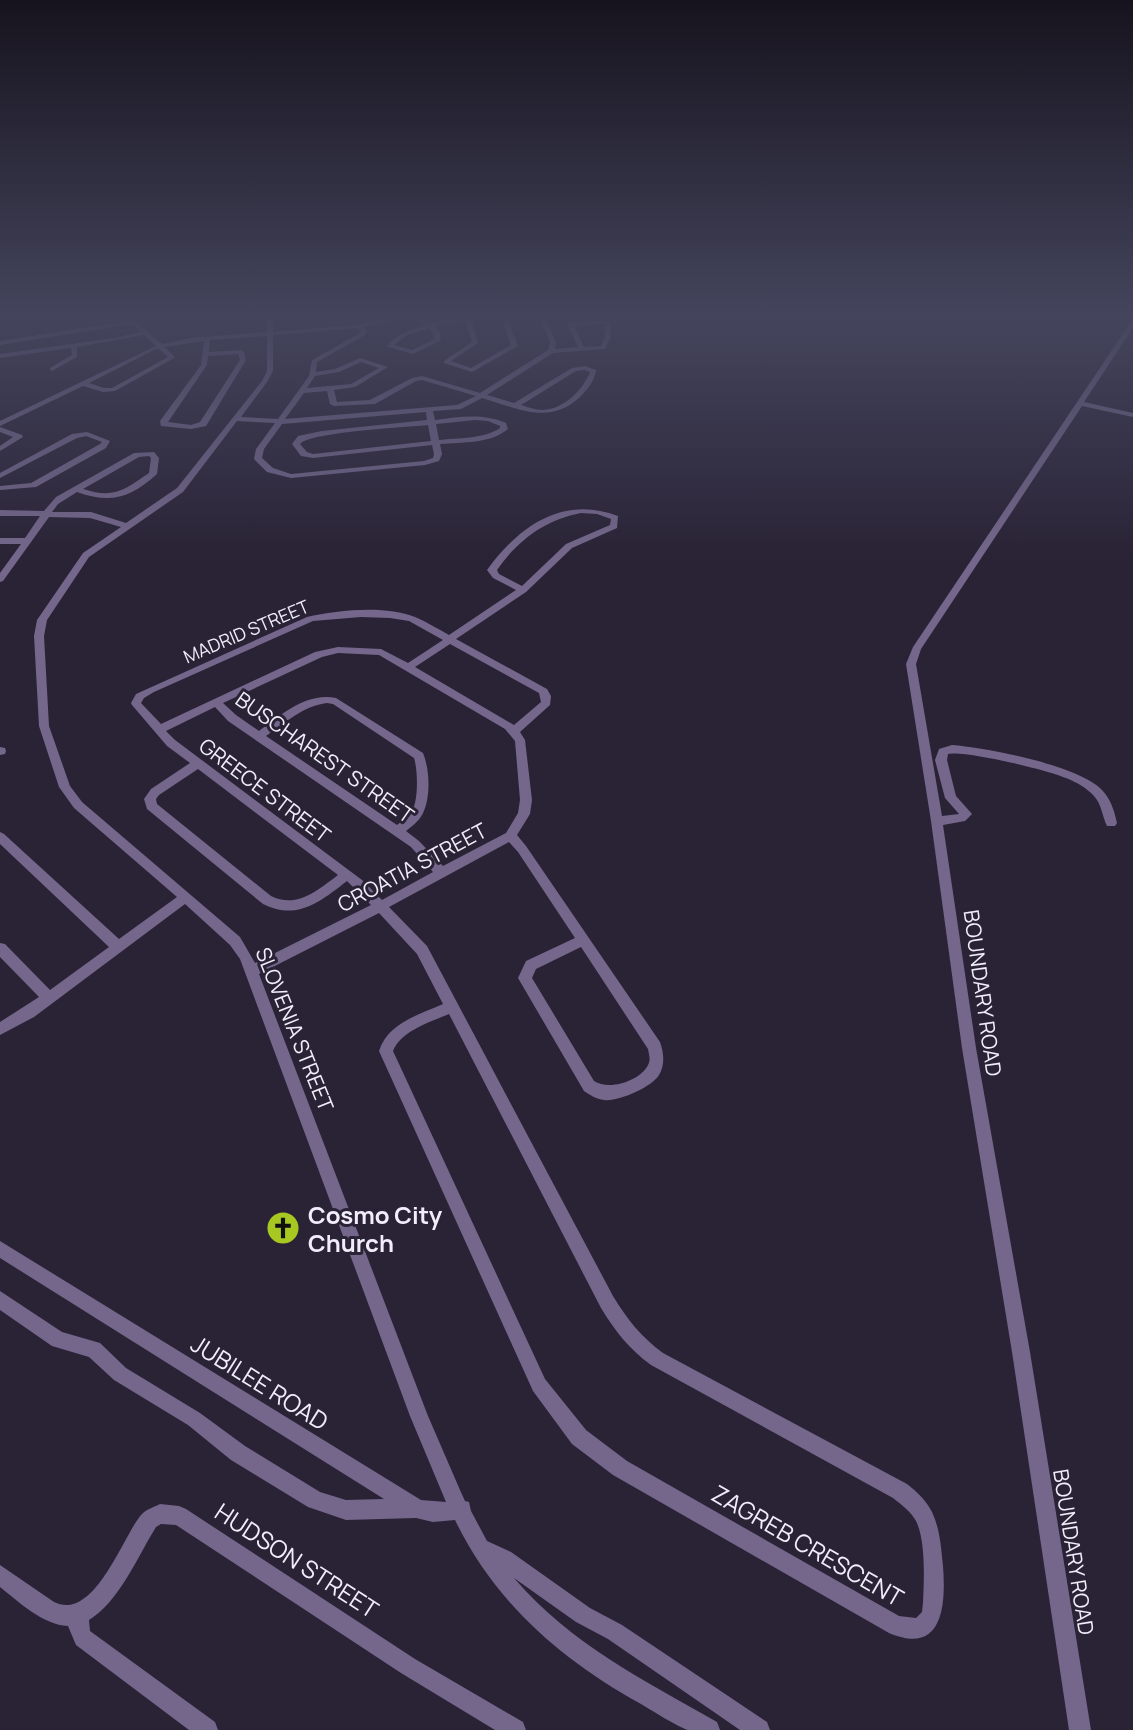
<svg xmlns="http://www.w3.org/2000/svg" width="1133" height="1730" viewBox="0 0 1133 1730" font-family="Manrope,sans-serif">
	<style>
		.lines { fill: none; stroke-linecap: round; stroke-linejoin: round }
		.minor { fill: #74678b; fill-rule: evenodd }
		.labels { text-anchor: middle; dominant-baseline: central; stroke-width: 6; stroke-linejoin: round; paint-order: stroke }
		.far-street-label { font-size: 18px; fill: #f1edfa; stroke: #2a2336 }
		.street-label { font-size: 21px; fill: #f1edfa; stroke: #2a2336 }
		.near-poi-label { font-size: 24px; font-weight: bold; fill: #f1edfa; stroke: #2a2336; text-anchor: start }
		.near-street-label { font-size: 24px; fill: #f1edfa; stroke: #2a2336 }
	</style>
	<rect width="100%" height="100%" fill="#2a2336"/>
	<g class="lines">
		<path class="minor" d="M267,315H273V332L355,325L400,315H411L364,327L367,331L365,335L317,362L316,372L335,369L360,358L388,367L355,387L334,390L337,402L370,400L412,378L422,376L480,393L548,350L550,342L538,315H544L556,342L555,349L578,347L567,324L570,322L610,321L611,337L605,349L553,353L487,395L514,403L572,368L585,366L596,370C595,380 588,389 580,397C549,426 517,408 482,398L461,409L433,411L435,420C461,417 481,413 506,423L508,429C491,444 461,442 440,444L442,454L439,461L425,465L291,478L267,472L254,459L256,449L275,423L237,421L183,492L89,557L47,620L44,636L49,726L70,786L82,802L240,937L255,963L371,905L347,881C320,902 297,921 263,904L147,809L144,799L151,789L190,763L167,746L132,705L131,703L136,694L307,617C337,610 386,605 415,617C427,622 438,629 449,635L516,590L493,578L487,570C519,526 563,495 618,516L617,528L572,548L526,592L456,639L547,689L551,696L550,705L520,732L525,740L532,800L530,814L517,835L526,846L660,1042C664,1053 665,1065 659,1075C652,1087 618,1102 604,1100C596,1099 590,1095 584,1091L518,978L526,961L575,938L518,852L509,842L389,907L427,946L613,1296C627,1319 641,1337 663,1353L907,1484C917,1492 926,1500 932,1512C940,1529 941,1547 943,1566C946,1605 943,1656 889,1633L613,1475L572,1444L533,1391L379,1051C388,1023 418,1015 443,1004L417,954L379,913L259,974L428,1416L460,1490L465,1501L469,1502L471,1511L487,1541L511,1552L590,1608L622,1625L767,1722L770,1730H740L608,1639L576,1622L514,1578C572,1645 642,1679 717,1722L720,1730C710,1730 697,1730 688,1730C676,1726 653,1711 641,1704C562,1660 495,1603 455,1520L433,1522L416,1518L346,1520L308,1507L231,1460L188,1425L114,1380L89,1357L52,1346L0,1310V1291L62,1332L100,1343L126,1368L200,1413L245,1446L320,1492L346,1500L384,1499L0,1258V1241L421,1500L446,1502L410,1416L240,959L230,945L185,904L34,1017L0,1035V1022L39,997L0,957V943L5,944L50,990L109,947L0,844V832L4,834L119,939L177,897L74,808L59,787L39,726L34,636L37,620L83,553L121,527L90,518L49,517L3,581L0,582V573L21,544H0V538H25L40,516H0V510L44,511L56,497L134,453L154,452L159,458L157,474C130,498 111,504 77,492L58,504L52,512H91L126,523L177,488L262,381L267,371V336L210,340L209,352L241,350L244,352L246,360L206,426L191,429L161,426L160,421L201,365L204,341L165,347L174,356V358L115,391L103,392L83,386L0,426V421L156,346L144,335L77,347V357L52,371L50,370V368L72,355L71,348L0,358V354L114,338L141,332L132,324L0,345V341L133,320L162,344L190,338L267,332ZM605,324V337L601,346L584,347L574,326ZM358,328L360,333L312,360L309,376L278,419L241,417L267,382L273,371V335ZM156,349H159L168,357L112,388H104L89,383ZM238,354L240,360L200,422L191,425L168,422L207,365L208,356ZM361,362L379,368L351,384L307,388L315,376L339,372ZM585,370L590,372C583,390 564,409 543,410C535,410 528,407 521,405L576,371ZM422,380L476,396L457,405L285,419L304,393L327,391L330,404L334,406L375,404L416,381ZM426,412L427,420L322,431L298,436L292,444L301,456L313,458L432,445L434,454L433,458L424,461L291,474L273,468L262,458L264,449L282,424ZM475,420L488,421L500,426V428C484,439 458,438 439,440L436,424ZM428,425L431,441L313,454L307,452L300,444C310,432 407,427 428,425ZM149,456L151,458L149,473C124,490 114,499 83,489L139,457ZM581,513L597,514L611,519L610,525L566,544L522,586L499,574L497,570C518,540 545,520 581,513ZM361,617L390,618L409,621L443,640L408,663L381,649L338,647L315,652L161,724L141,703L144,698L154,692L313,621ZM450,644L539,693L541,702L514,725L415,667ZM338,653L379,655L505,729L515,741L520,800L518,813L506,833L443,866L419,841L406,831C411,827 418,822 422,815C431,799 430,770 423,753L336,698C306,692 281,715 259,731L236,715L223,703L322,657ZM327,703L333,704L414,758C418,770 419,805 410,814C407,818 401,822 397,825L266,736C285,723 303,706 327,703ZM215,707L228,721L411,847L433,872L382,900L362,880L175,740L166,731ZM198,769L338,875C318,890 297,909 271,896L157,804L156,799L159,795ZM581,947L648,1049C649,1055 651,1060 648,1065C640,1081 609,1091 594,1081L532,978L536,969ZM449,1014L601,1308C615,1331 629,1349 651,1365L893,1498C902,1505 911,1512 916,1521C926,1541 924,1581 923,1603L922,1612L916,1618L899,1616L627,1461L586,1430L545,1379L393,1051C401,1031 430,1022 449,1014Z
			M292,315H341L300,320Z
			M415,315H422L433,323L464,315H472L467,318L472,321L478,343L451,361L471,368L511,345L500,315H506L518,346L472,372L444,363V361L472,342L466,322L462,320L436,326L441,335L440,341L413,354L388,347L387,346C398,333 411,329 427,325ZM430,328L435,339L412,350L394,345L407,335Z
			M1133,321V328L1084,402L1133,413V417L1082,406L921,649L916,664L942,816L959,814L945,798L935,760L939,749L952,745C988,748 1076,765 1101,789C1111,799 1114,810 1117,823L1115,826H1107C1102,816 1102,805 1094,796C1087,788 1076,782 1066,778C1048,770 964,750 948,754L947,760L956,796L972,814L965,821L943,825L976,1048L1030,1352L1091,1730H1069L1012,1352L962,1048L931,821L906,664L913,647L1130,323Z
			M0,427L22,435L23,437L0,451V446L13,437L0,432Z
			M87,432L110,441L106,448L36,487L0,490V486L31,483L100,444L102,442L86,436L77,438L0,478V473L72,434Z
			M0,747L5,748L6,751L5,754L0,755Z
			M160,1504L179,1506L186,1509L415,1659L523,1722L526,1730H495L401,1673L176,1525L161,1524L156,1527C138,1556 119,1602 89,1620L90,1631L215,1722L218,1730H189L76,1645L68,1626C43,1625 19,1602 0,1587V1565L54,1602C94,1622 122,1538 141,1515C145,1510 154,1507 160,1504Z"/>
	</g>
	<linearGradient id="sky" x2="0" y2="1"><stop stop-color="#17131e"/><stop offset="0.57" stop-color="#44455d"/><stop offset="1" stop-color="#44455d" stop-opacity="0"/></linearGradient>
	<rect width="1133" height="557" fill="url(#sky)"/>
	<defs>
		<symbol id="church-disc" viewBox="-11 -11 22 22"><circle r="9.5" fill="#a6c821" stroke="#2a2336"/><path d="M-1.2-6h2.4v3.5h3.3v2.4h-3.3V6h-2.4V-.1h-3.3v-2.4h3.3Z" fill="#111"/></symbol>
	</defs>
	<g fill-rule="evenodd">
		<use href="#church-disc" x="264" y="1209" width="38" height="38"/>
	</g>
	<g class="labels">
		<g class="far-street-label">
			<text transform="translate(246 631) rotate(-23)">MADRID STREET</text>
		</g>
		<g class="street-label">
			<text transform="translate(325 757) rotate(35)">BUSCHAREST STREET</text>
			<text transform="translate(265 790) rotate(37)">GREECE STREET</text>
			<text transform="translate(412 867) rotate(-28)">CROATIA STREET</text>
			<text transform="translate(983 993) rotate(82)">BOUNDARY ROAD</text>
			<text transform="translate(295 1029) rotate(68)">SLOVENIA STREET</text>
			<text transform="translate(1074 1552) rotate(81)">BOUNDARY ROAD</text>
		</g>
		<g class="near-poi-label">
			<text x="308" y="1214">Cosmo City<tspan x="308" dy="28">Church</tspan></text>
		</g>
		<g class="near-street-label">
			<text transform="translate(260 1382) rotate(32)">JUBILEE ROAD</text>
			<text transform="translate(808 1545) rotate(30)">ZAGREB CRESCENT</text>
			<text transform="translate(297 1560) rotate(33)">HUDSON STREET</text>
		</g>
	</g>
</svg>
